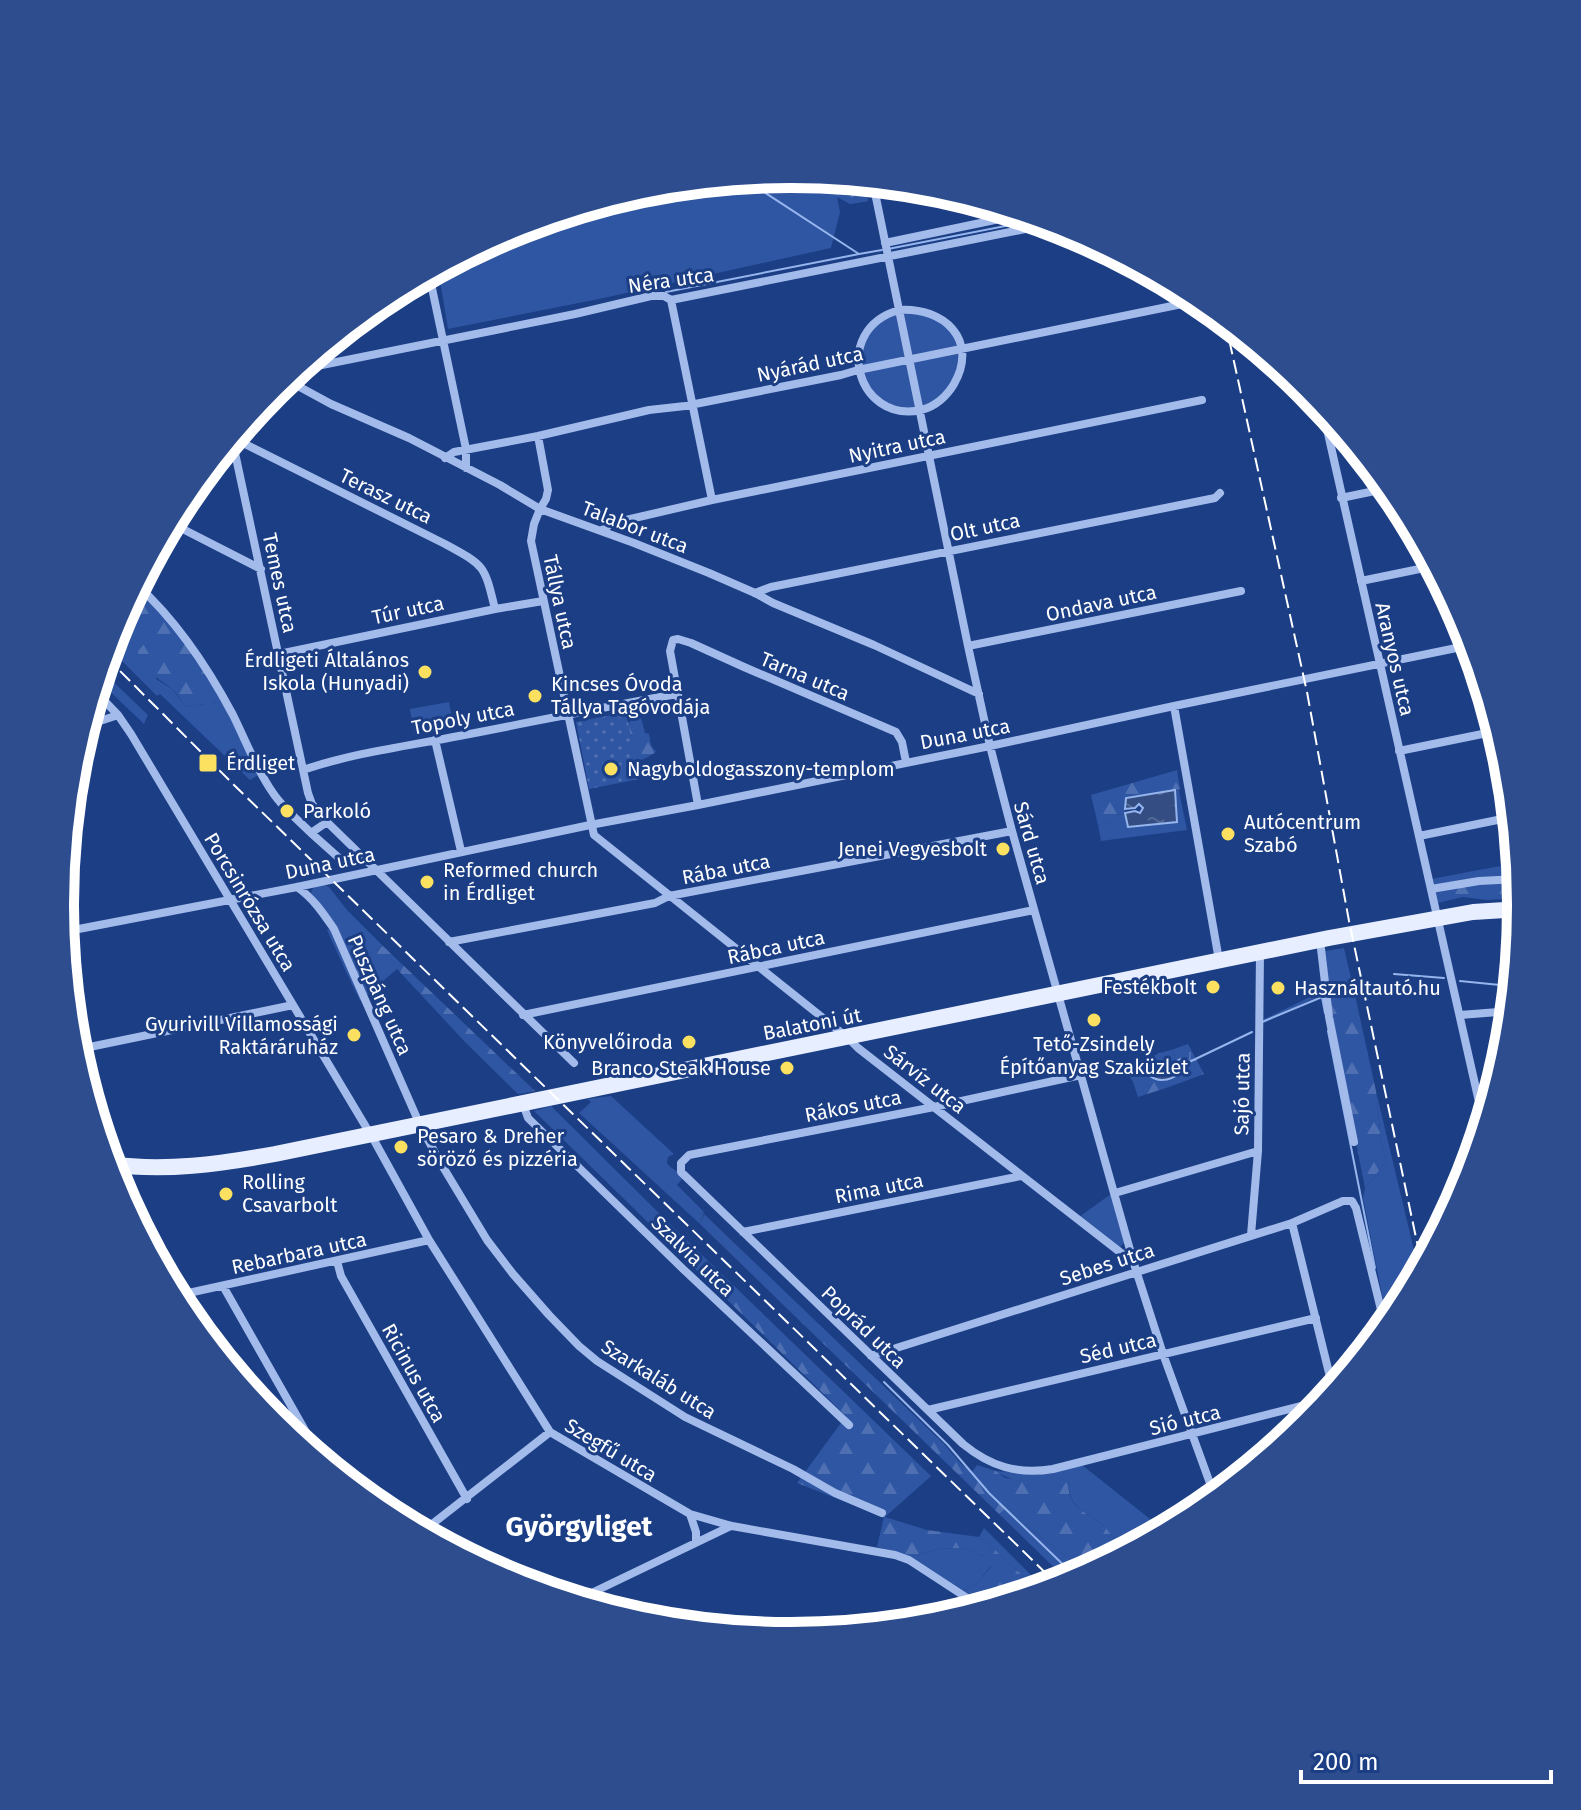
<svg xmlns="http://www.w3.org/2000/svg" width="1581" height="1810" viewBox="0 0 1581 1810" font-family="'Fira Sans',sans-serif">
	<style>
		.grass { fill: #2f56a3 }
		.forest { fill: url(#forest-firs) }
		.wetland { fill: url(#wetland-marsh) }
		.park { fill: url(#park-dots) }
		.water { fill: url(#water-ripples); stroke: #96b5ed; stroke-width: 2 }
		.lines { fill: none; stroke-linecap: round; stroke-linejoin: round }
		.stream { stroke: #96b5ed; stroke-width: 2 }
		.minor { stroke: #a3bbeb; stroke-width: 8 }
		.primary { stroke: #e7eeff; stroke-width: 16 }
		.rail { stroke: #fff; stroke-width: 2; stroke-dasharray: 14 6; stroke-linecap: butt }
		.poi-dot { fill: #fce060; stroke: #1b3e85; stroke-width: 3 }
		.labels { text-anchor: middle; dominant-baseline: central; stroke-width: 6; stroke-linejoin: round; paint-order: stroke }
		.street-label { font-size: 20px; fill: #fff; stroke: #1b3e85 }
		.poi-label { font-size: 20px; fill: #fff; stroke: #1b3e85; text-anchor: start }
		.district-label { font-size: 28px; font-weight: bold; fill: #fff; stroke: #1b3e85 }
		.rim { fill: none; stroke: #fff; stroke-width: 10 }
	</style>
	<defs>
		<pattern id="forest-firs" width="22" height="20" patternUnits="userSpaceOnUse" patternTransform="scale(2)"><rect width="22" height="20" fill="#2f56a3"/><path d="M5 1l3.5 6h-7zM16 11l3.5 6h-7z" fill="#4e6fb1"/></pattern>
		<pattern id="wetland-marsh" width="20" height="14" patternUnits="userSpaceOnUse" patternTransform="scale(2)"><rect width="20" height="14" fill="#2f56a3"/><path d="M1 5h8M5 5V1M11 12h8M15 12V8" fill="none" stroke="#4e6fb1"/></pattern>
		<pattern id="park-dots" width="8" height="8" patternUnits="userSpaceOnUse" patternTransform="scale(2)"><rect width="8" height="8" fill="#2f56a3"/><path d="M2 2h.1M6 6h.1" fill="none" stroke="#4e6fb1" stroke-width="1.8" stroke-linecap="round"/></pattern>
		<pattern id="water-ripples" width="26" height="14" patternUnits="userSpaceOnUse" patternTransform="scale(2)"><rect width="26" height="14" fill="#344e83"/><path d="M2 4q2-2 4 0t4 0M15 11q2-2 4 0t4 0" fill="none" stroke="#526996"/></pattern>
	</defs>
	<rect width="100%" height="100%" fill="#1b3e85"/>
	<path class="grass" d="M791,175L864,182L868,201L850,204L837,197L840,212L831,248L599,299L448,329L438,269L511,230L648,188Z
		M899,310L938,318L961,341L959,373L935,404L904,411L882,403L858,370L868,332Z
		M125,607C132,617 147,623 156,632V679L172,689L186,707L229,700L265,771L250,780L160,694L157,696L109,648L111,640L126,641L127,636L115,628Z
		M102,671L148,715L144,724L99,681Z
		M449,702L454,727L414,734L410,709Z
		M1180,789L1179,791L1187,830L1101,841L1098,825L1116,820V815L1125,813L1127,825L1177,822L1175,790Z
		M1517,863L1519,881L1476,884L1473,871Z
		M325,885L329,887L347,910L383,946L363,958L342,963L327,930L335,927L311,893C313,885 317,886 325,885Z
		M1344,948L1355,995L1343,1001L1329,994L1325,951Z
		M1321,986L1322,994L1264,1023V1019L1310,997Z
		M1376,1091L1419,1271L1411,1287L1408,1276L1391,1304L1395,1315L1389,1322L1383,1300L1363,1198L1365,1188L1386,1162L1381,1140Z
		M611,1096L674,1154L668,1157L667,1163C672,1171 676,1167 683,1178L677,1185L704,1212L700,1224L579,1113L591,1102L587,1099Z
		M551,1106L674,1228L664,1238L534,1111Z
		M1111,1194L1124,1243L1120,1247L1117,1246L1079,1217Z
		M1082,1465L1164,1530L1124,1551C1117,1543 1111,1533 1104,1526C1084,1509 1068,1510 1068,1478C1045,1480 1015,1486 996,1471L1020,1473Z
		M1006,1507L1026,1526L1074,1562L1084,1572L1068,1581L999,1514Z
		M984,1528L1044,1588L1038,1590L989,1544L979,1537Z
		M962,1548L983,1556L991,1566L978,1582L964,1591L911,1557L938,1549Z"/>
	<path class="forest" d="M139,582C174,620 202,655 229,700L186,707C182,702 178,695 173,690C160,677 139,673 138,651L155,632C146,623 132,617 125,607Z
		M637,718H641L645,733L649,734L651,745L656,752L646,758L633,763L617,728Z
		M1177,770L1180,789L1126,798L1125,813L1116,815L1117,820L1098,825L1091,795Z
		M1473,871L1477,884L1519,881L1520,898L1487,900L1463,897L1437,903L1432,879Z
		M383,946L535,1091L518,1094L466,1043L397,969L360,1001L342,963L363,958Z
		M1329,994L1343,1001L1355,995L1376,1091L1381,1140L1386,1162L1365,1188L1339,1057Z
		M1171,1050C1175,1056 1177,1059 1172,1065L1156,1069L1157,1080H1163L1166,1088L1138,1097L1133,1082L1125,1069L1160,1053Z
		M704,1214L943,1443L963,1466L973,1471L977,1465L996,1471L1005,1478L1033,1480L1068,1478C1067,1510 1084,1509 1104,1526C1111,1533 1117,1543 1124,1551L1084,1572L1074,1562L1026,1526L1006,1508L999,1514L700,1224Z
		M674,1228L931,1476L885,1517L927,1530L979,1537L989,1544L1038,1590L986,1605L964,1591L978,1582L991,1567L983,1556L962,1548L938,1549L911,1557L894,1551L877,1547L884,1517L797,1483L846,1416L664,1238Z
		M1408,1275L1411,1287L1395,1315L1389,1292Z"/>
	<path class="wetland" d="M1188,1044L1204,1074L1166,1088L1163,1080L1174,1078L1185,1068L1184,1061L1181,1059L1175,1061V1056L1171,1050Z"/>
	<path class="park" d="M833,179L864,182L868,201L850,204L837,196Z
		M626,712L639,779L589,789L576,722Z"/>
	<path class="water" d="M1175,790L1177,822L1128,827L1125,813L1135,811L1140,813L1143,808L1139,804L1135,808L1125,809L1126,798Z
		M1181,1059L1185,1064L1184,1071C1173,1079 1159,1085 1148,1074L1149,1071L1160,1066L1165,1068C1172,1066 1175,1061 1181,1059Z"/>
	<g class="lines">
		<path class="stream" d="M744,179L859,254L882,250
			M888,249L1036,220
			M666,292L859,254
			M1394,974L1444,978
			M1460,981L1510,986L1513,984
			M1262,1022L1322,997L1325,1013
			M1328,1031L1375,1268
			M1185,1064L1252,1032
			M884,1382L948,1445L989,1493L1076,1577"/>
		<path class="minor" d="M873,183L968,646L990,746L1012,831L1134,1264L1163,1354L1215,1497
			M885,243L1019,215
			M429,274L466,449V468
			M671,300L712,500
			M899,310C944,307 979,340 954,384C947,396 935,407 921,410C857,424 830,330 899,310Z
			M297,370L575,314L651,296H664L671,300L1050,224
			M285,379L331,404L409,438L500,485L540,509L634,543L709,573L755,593L773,603L874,645L979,694
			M1322,407L1484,1124
			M538,436L548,490L546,499L540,509L534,524L531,541L594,835L848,1038L858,1048L1134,1263
			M233,438L445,544C485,566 484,564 495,609
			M232,439L308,793L312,804L327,822L574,1063
			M445,458L454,452L538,436L649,410L685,406L841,375L858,370L1182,304
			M1341,498L1389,488
			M171,523L261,569
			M602,530L613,523L712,500L1202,400
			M1361,581L1434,566
			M137,585C177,621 208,668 233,715C246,741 256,769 273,793C283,808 298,820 311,833L327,822
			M755,593L771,587L1215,498L1220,493
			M968,646L1241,591
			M279,654L495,609L543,601
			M96,692L118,715L131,734L375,1142L429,1240L550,1432L690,1514L732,1526L895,1555L909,1560L981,1607
			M1174,706L1219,960
			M85,726L118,715
			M435,740L461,851
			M1399,751L1497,731
			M303,770C353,753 407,746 459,736C532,722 604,707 677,694
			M698,805L670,651L673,640L678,639L691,643L744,667L896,732L902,742L906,762
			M311,833L339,858
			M1419,836L1512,817
			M297,887C313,898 323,913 334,929L420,1125L440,1162L487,1240L513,1274L549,1315L579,1346L597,1361L685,1417L793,1469L835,1493L882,1513
			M1431,889L1479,881L1518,879
			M63,932L297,887L590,825L698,805L990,746L1174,706L1471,645
			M1320,940L1329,1017L1354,1142
			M449,942L655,903L669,896L1012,831
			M523,1015L1034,910
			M1460,1015L1511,1011
			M75,1050L293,1005
			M1081,1075L934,1107L689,1155L681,1163V1172L963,1444C990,1466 1017,1475 1053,1469L1325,1400
			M1479,1098H1492
			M523,1104L528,1118L683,1269L849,1425
			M1115,1193L1258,1151
			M1292,1223L1333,1389
			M743,1232L1021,1176
			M1251,1235L1258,1151L1260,952
			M337,1261L341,1276L467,1499
			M223,1286L323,1462
			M175,1296L429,1240
			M871,1356L1292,1223L1343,1201H1352L1356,1208L1385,1326
			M928,1410L1316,1318
			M690,1514L696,1532V1542
			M422,1532L550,1432
			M577,1600L731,1526"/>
		<path class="primary" d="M109,1164C165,1172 220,1164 275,1154L1329,938L1473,912L1521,909"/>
		<path class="rail" d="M1225,321L1307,692L1349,921L1422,1266
			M106,657L234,785L1057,1584"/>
	</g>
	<g class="poi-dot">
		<circle cx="425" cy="672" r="8"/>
		<circle cx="535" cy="696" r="8"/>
		<rect x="198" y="753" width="20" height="20" rx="4"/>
		<circle cx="611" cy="769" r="8"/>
		<circle cx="287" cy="811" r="8"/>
		<circle cx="1228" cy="834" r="8"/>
		<circle cx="1003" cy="849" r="8"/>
		<circle cx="427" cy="882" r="8"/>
		<circle cx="1213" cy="987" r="8"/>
		<circle cx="1278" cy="988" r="8"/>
		<circle cx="1094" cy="1020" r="8"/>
		<circle cx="354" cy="1035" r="8"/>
		<circle cx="689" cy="1042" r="8"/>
		<circle cx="787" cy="1068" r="8"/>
		<circle cx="401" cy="1147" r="8"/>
		<circle cx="226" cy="1194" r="8"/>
	</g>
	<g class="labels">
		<g class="street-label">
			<text transform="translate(671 280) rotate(-8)">Néra utca</text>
			<text transform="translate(810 364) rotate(-12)">Nyárád utca</text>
			<text transform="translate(897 446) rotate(-12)">Nyitra utca</text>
			<text transform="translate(386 496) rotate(26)">Terasz utca</text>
			<text transform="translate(635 527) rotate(21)">Talabor utca</text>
			<text transform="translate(985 527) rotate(-12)">Olt utca</text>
			<text transform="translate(280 583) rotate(78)">Temes utca</text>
			<text transform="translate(560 602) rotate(78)">Tállya utca</text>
			<text transform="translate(1101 603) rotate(-12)">Ondava utca</text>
			<text transform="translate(408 610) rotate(-12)">Túr utca</text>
			<text transform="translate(1395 659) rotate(77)">Aranyos utca</text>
			<text transform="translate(805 676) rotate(23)">Tarna utca</text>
			<text transform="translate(463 718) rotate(-11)">Topoly utca</text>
			<text transform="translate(965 734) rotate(-11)">Duna utca</text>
			<text transform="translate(1032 843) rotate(74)">Sárd utca</text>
			<text transform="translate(330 863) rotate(-12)">Duna utca</text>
			<text transform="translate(726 869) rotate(-11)">Rába utca</text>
			<text transform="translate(250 902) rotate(59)">Porcsinrózsa utca</text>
			<text transform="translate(776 947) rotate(-12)">Rábca utca</text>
			<text transform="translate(380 995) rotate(66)">Puszpáng utca</text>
			<text transform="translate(812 1024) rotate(-11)">Balatoni út</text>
			<text transform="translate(925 1079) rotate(38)">Sárvíz utca</text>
			<text transform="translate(1242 1094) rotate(-89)">Sajó utca</text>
			<text transform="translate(853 1106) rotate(-11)">Rákos utca</text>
			<text transform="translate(879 1188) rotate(-11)">Rima utca</text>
			<text transform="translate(299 1253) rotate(-12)">Rebarbara utca</text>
			<text transform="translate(693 1256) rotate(44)">Szalvia utca</text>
			<text transform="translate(1107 1264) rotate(-18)">Sebes utca</text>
			<text transform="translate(864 1327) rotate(44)">Poprád utca</text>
			<text transform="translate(1118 1348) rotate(-13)">Séd utca</text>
			<text transform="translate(414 1373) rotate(61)">Ricinus utca</text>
			<text transform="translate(659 1379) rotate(32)">Szarkaláb utca</text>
			<text transform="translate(1185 1420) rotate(-14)">Sió utca</text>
			<text transform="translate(611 1450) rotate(31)">Szegfű utca</text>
		</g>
		<g class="poi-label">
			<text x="409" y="660" text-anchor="end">Érdligeti Általános<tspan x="409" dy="23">Iskola (Hunyadi)</tspan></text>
			<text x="551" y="684">Kincses Óvoda<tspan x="551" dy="23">Tállya Tagóvodája</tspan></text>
			<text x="226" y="763">Érdliget</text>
			<text x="627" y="769">Nagyboldogasszony-templom</text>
			<text x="303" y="811">Parkoló</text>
			<text x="1244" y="822">Autócentrum<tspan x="1244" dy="23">Szabó</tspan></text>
			<text x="987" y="849" text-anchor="end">Jenei Vegyesbolt</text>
			<text x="443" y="870">Reformed church<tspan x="443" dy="23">in Érdliget</tspan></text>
			<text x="1197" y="987" text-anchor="end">Festékbolt</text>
			<text x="1294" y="988">Használtautó.hu</text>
			<text x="338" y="1024" text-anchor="end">Gyurivill Villamossági<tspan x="338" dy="23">Raktáráruház</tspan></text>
			<text x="673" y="1042" text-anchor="end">Könyvelőiroda</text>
			<text x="1094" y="1044" text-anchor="middle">Tető-Zsindely<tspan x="1094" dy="23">Építőanyag Szaküzlet</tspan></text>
			<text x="771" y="1068" text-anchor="end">Branco Steak House</text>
			<text x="417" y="1136">Pesaro &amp; Dreher<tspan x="417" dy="23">söröző és pizzéria</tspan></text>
			<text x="242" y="1182">Rolling<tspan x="242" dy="23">Csavarbolt</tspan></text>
		</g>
		<g class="district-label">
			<text x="579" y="1526">Györgyliget</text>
		</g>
	</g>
	<path d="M0 0H1581V1810H0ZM790 188H791A716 716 0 0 1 1507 904V906A716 716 0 0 1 791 1622H790A716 716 0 0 1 74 906V904A716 716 0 0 1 790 188Z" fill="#2d4d8f" fill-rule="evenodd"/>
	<path class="rim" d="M790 188H791A716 716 0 0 1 1507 904V906A716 716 0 0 1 791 1622H790A716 716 0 0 1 74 906V904A716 716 0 0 1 790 188Z"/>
	<path d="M1301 1770v12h250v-12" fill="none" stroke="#ffffff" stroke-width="4"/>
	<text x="1313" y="1770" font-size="24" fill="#ffffff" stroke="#1b3e85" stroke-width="6" paint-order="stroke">200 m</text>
</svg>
